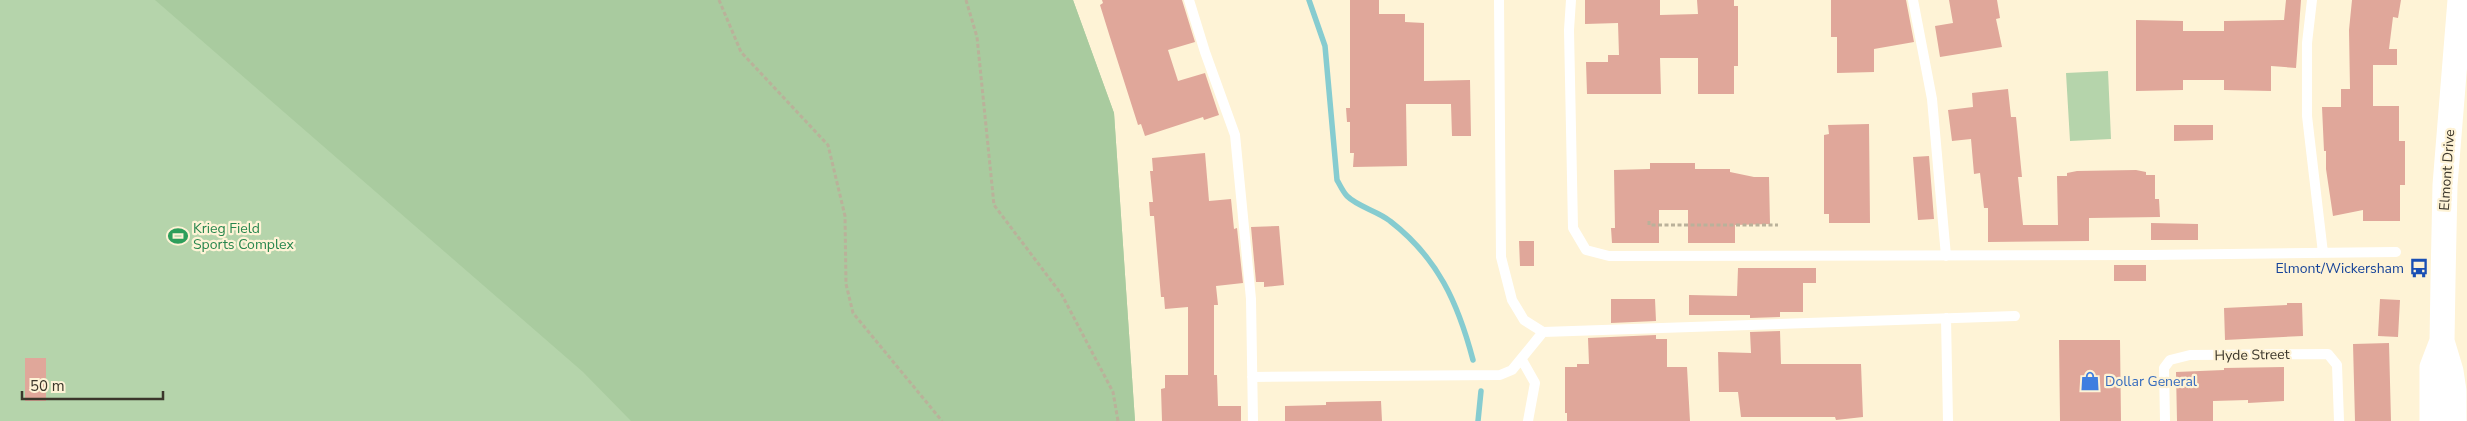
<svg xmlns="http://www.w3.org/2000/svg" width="2467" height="421" viewBox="0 0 2467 421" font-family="'Nunito Sans',sans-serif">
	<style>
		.green { fill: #b5d4ab }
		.forest { fill: #a9cb9f }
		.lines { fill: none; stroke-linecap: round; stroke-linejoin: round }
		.stream { stroke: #86ccd0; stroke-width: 5.5 }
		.building { fill: #e0a79a }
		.path { stroke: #bab19a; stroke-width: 3; stroke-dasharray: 4 2.5; stroke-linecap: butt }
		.service { stroke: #fff; stroke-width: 10 }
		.tertiary { stroke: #fff; stroke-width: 25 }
		.labels { text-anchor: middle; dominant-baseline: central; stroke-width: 4.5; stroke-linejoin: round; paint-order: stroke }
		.street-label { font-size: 14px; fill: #3b362b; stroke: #fef3d6 }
		.leisure-label { font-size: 14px; fill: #27864d; stroke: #fef3d6; text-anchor: start }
		.transit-label { font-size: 14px; fill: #164399; stroke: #fef3d6; text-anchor: end }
		.shop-label { font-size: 14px; fill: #366cbe; stroke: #fef3d6; text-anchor: start }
	</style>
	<rect width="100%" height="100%" fill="#fef3d6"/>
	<path class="green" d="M0,0H1073L1114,113L1135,421H0Z
		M2108,71L2111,139L2070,141L2066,73Z"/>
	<path class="forest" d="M155,0H1073L1114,113L1135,421H631L583,372Z"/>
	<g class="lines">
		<path class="stream" d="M1309,0L1325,46L1337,180C1340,185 1343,192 1347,196C1358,207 1378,211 1390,221C1438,258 1458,303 1473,360
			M1478,421L1481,391"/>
	</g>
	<path class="building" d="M1102,0H1182L1195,42L1168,50L1178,81L1205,73L1219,115L1204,120L1203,117L1145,136L1141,124L1138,125L1109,34L1100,5L1103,3Z
		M1350,0H1379V14H1405V22L1424,23V81L1470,80L1471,136H1452L1451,104H1406L1407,166L1353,167L1354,153H1350V122H1347L1346,108H1350Z
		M1585,0H1660V15L1698,14L1697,0H1734V6H1738V66H1734V94H1698V58H1660L1661,94H1587L1586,62H1608V55H1619L1618,23L1585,24Z
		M1831,0H1906L1914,42L1874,49V72L1837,73V37H1831Z
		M1949,0H1997L2000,18L1996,19L2002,47L1940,57L1935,26L1953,23Z
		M2286,0H2301L2296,68L2271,66V91L2224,90V80H2183V90L2136,91V20L2183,21V31H2224V21L2284,20Z
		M2352,0H2401L2398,18L2393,17L2389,49H2397V65H2373V106H2399V141H2405V185H2400V221H2363V210L2333,216L2326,169V151H2324L2322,107H2341V89H2350L2349,30Z
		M2008,89L2011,117H2016L2022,177H2018L2023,225H2058L2057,176H2067V173L2077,171L2136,170L2146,172V175H2155V199H2159L2160,217L2089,218V241L1988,242V208H1984L1980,173L1974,174L1971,139L1952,141L1948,110L1973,107L1972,93Z
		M1869,124L1870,223H1829V214H1824V135L1829,134L1828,125Z
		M2174,125H2213V140L2174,141Z
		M1205,153L1209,201L1231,199L1234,229L1237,228L1243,283L1216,286L1218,305H1214V375H1217L1218,406H1241V421H1162L1161,389L1165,388V375H1188V307L1165,309L1164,297H1161L1154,216H1150L1149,202H1153L1150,171H1153L1152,158Z
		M1929,156L1934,219L1918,220L1913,157Z
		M1650,163H1695V169H1730V172L1754,177H1769L1770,224L1735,225V243H1688V210H1659V243H1612L1611,228H1615L1614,170L1650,169Z
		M2151,223L2198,224V240H2151Z
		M1279,226L1284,285L1264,287V282H1256L1251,227Z
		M1519,241H1534V266H1520Z
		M2114,265H2146V281H2114Z
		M1738,268H1816V283H1803V312H1780V317L1750,318V315H1689V295L1737,296Z
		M1611,299H1655L1656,321L1611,323Z
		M2380,299L2400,300L2398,337L2378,336Z
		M2287,303H2302L2303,336L2225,340L2224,308L2287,305Z
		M1780,331L1781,364H1861L1863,417L1836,420L1835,417H1741L1738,392H1719L1718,352L1751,353L1750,332Z
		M1656,335V339H1667V367H1687L1690,421H1567V413H1565V367H1577V364H1589L1588,338Z
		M2059,340H2120L2121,421H2060Z
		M2389,343L2391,421H2355L2353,344Z
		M25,358H46V401H25Z
		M2284,367V401L2248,403V400L2213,401V421H2177L2176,372L2224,370V368Z
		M1381,401L1382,421H1285V406L1326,405V402Z"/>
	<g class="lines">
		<path class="path" d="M719,0L741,52L828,145L845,216L846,284L853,313L942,421
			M966,0L977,37L994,205L1062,295L1113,392L1118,421
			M1649,221V225H1778"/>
		<path class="service" d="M1189,0L1205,52L1235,135L1251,299L1253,421
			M1499,0L1501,257L1512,300L1524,320L1543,332L2015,316
			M1571,0L1569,30L1573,228L1586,250L1609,256L2151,255L2396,252
			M1913,0L1932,99L1946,256
			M2312,0L2307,43V116L2323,253
			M1946,318L1948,421
			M1522,360L1535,383L1528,421
			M1252,377L1500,375L1512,370L1543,332
			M2165,421L2164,368L2170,360L2190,355L2328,354L2337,365L2339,421"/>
		<path class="tertiary" d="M2432,421V367L2442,341
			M2454,421V391L2451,371L2442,341L2443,281L2445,185L2460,0"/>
	</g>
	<defs>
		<symbol id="stadium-bare" viewBox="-9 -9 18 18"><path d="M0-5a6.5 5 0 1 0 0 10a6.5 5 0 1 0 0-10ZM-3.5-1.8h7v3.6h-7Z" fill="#2e9e5b" stroke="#fef3d6" stroke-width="2.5" paint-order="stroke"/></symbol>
		<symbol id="bus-bare" viewBox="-9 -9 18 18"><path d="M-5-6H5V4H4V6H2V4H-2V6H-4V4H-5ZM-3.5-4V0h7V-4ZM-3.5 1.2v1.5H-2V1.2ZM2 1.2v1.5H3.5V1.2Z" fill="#1a4fb4" stroke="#fef3d6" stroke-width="2.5" paint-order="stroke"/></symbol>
		<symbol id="shop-bare" viewBox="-9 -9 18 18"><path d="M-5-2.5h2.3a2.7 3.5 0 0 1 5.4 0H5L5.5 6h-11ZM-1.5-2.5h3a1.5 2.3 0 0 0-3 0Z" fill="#3f7fe0" stroke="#fef3d6" stroke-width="2.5" paint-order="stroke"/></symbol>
	</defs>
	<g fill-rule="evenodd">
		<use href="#stadium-bare" x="164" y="222" width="28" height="28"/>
		<use href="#bus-bare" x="2405" y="254" width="28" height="28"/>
		<use href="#shop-bare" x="2076" y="367" width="28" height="28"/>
	</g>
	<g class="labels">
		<g class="street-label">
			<text transform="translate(2447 170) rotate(-86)">Elmont Drive</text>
			<text transform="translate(2252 355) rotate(-1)">Hyde Street</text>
		</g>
		<g class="leisure-label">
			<text x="193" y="228">Krieg Field<tspan x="193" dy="16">Sports Complex</tspan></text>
		</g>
		<g class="transit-label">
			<text x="2404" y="268">Elmont/Wickersham</text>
		</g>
		<g class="shop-label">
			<text x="2105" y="381">Dollar General</text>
		</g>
	</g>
	<path d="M22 391v8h141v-8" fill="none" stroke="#3b362b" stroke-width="2.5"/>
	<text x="30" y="391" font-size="15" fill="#3b362b" stroke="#fef3d6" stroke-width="4" paint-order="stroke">50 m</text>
</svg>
